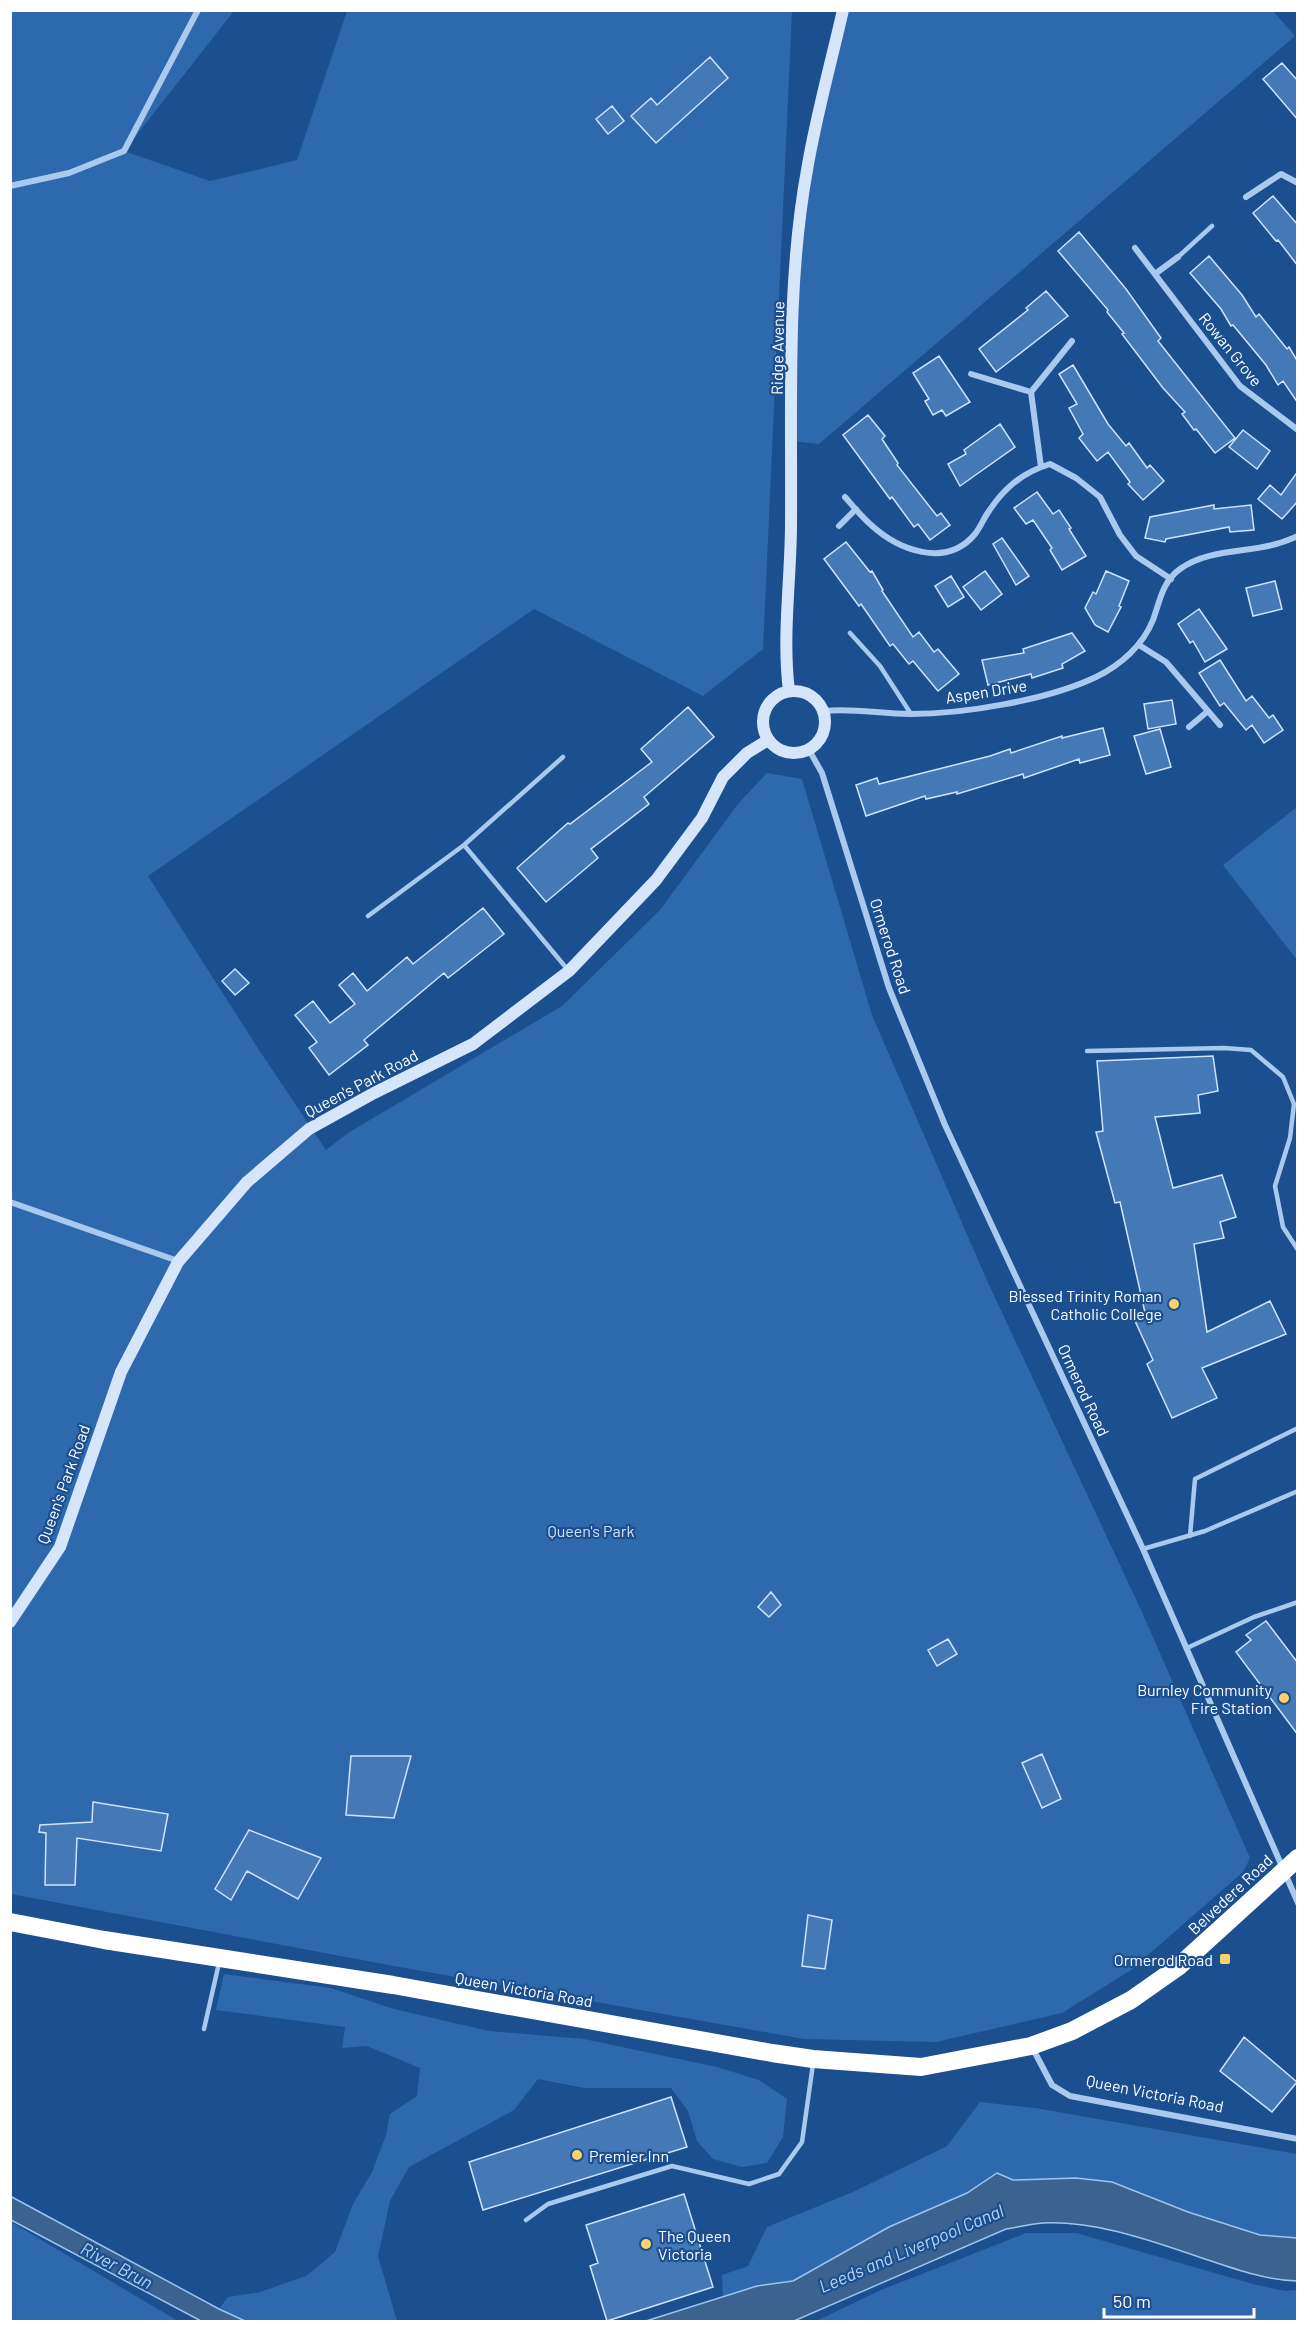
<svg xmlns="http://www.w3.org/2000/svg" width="1308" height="2332" viewBox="0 0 1308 2332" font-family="Barlow,sans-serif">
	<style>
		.green { fill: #2e69ad }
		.water { fill: #3c6290; stroke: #9cc4f0; stroke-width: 1.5 }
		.building { fill: #4478b7; stroke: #cfe3fa; stroke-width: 1.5 }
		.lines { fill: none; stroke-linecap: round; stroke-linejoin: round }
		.lane { stroke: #a9c9ee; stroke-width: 4.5 }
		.street { stroke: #a9c9ee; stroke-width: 6 }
		.secondary { stroke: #d6e6fa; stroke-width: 12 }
		.highway { stroke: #fff; stroke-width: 18 }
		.poi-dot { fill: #ffd166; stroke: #1b4f8f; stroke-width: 2 }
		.labels { text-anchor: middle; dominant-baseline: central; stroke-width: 4.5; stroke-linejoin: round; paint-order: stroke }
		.street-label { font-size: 16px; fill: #fff; stroke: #1b4f8f }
		.poi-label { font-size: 16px; fill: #fff; stroke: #1b4f8f; text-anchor: end }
		.park-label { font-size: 16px; fill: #cfe3fa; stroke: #1b4f8f }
		.water-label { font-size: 18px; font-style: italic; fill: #b5d3f5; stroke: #1b4f8f }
	</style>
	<rect width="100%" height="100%" fill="#1b4f8f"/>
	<path class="green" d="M10,11H234L124,151L210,181L297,160L347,11H792L763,649L703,696L534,609L148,876L259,1050L326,1150L348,1133L562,1006L660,910L738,804L767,773L802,779L872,1015L985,1276L1141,1610L1250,1858L1243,1872L1131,1970L1062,2013L936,2042L804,2039L394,1966L11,1894Z
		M843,11H1273L1295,36L819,444L792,441L793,338L806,170Z
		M1297,807V960L1223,865Z
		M224,1974L331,1988L394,2009L489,2031L584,2039L717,2067L759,2080L787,2099L783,2137L767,2163L742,2167L713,2159L697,2141L688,2111L671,2088H584L538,2079L514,2110L409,2167L390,2201L378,2256L397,2321H245L219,2309L228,2297L260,2292L306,2276L335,2252L353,2204L372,2172L386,2135L390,2114L417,2096L420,2068L367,2046L342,2048L345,2027L216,2010Z
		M980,2102L1035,2108L1297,2154V2238L1260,2235L1188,2212L1034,2180H1013L997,2173L967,2193L889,2227L793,2281L757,2286L723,2297L722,2275L748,2266L767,2227L853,2192L947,2146Z
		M11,2222L178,2321H11Z
		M1026,2233H1076L1253,2284L1285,2291L1297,2290V2321H816L881,2290Z"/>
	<path class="water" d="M997,2173L1013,2180L1076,2178L1112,2182L1188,2212L1260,2235L1297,2238V2281C1263,2280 1232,2268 1199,2257C1149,2240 1097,2221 1043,2223C1031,2224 1018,2227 1006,2229L794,2321H646L757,2286L793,2281L889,2227L967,2193Z
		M10,2196L219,2309L245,2321H201L11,2220Z"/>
	<path class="building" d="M710,57L728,78L656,143L631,116L651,98L657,105Z
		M1282,63L1298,81V120L1263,79Z
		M612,106L624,121L608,134L596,119Z
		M1273,196L1298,225V266L1278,240L1276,241L1253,213Z
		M1079,232L1126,289L1161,338L1158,341L1235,438L1215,453L1196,429L1194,430L1182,414L1185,412L1163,388L1122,334L1124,333L1107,312L1108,310L1058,251Z
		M1209,256L1242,295L1256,317L1259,314L1287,349L1289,347L1298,362V403L1283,381L1278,385L1266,365L1233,325L1231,326L1221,309L1190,273Z
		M1046,291L1068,316L996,372L979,349L1028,310L1026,308Z
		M939,356L970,402L946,416L942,410L933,415L925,401L929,399L913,373Z
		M1073,365L1108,424L1126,446L1129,443L1147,468L1150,465L1164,481L1143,500L1128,484L1130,482L1108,452L1097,461L1079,438L1083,434L1069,408L1077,404L1059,374Z
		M868,415L885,436L882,439L898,463L897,465L937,516L941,513L950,525L930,540L918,524L914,527L892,497L890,499L843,435Z
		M1000,424L1015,447L960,486L948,464L966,454L964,450Z
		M1243,430L1270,451L1257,469L1229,447Z
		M1298,471V501L1282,519L1258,499L1270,485L1281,495Z
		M1037,492L1053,514L1059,510L1071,528L1069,529L1086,556L1062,570L1050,550L1052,548L1033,520L1026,524L1014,508Z
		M1214,505V509L1251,505L1254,530L1230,532L1229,527L1166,539L1165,542L1145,538L1150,517Z
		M1002,538L1029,576L1016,585L993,544Z
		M846,542L870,572L872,571L883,590L882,591L913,637L919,632L934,652L938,649L959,674L938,691L913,661L909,664L893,644L890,646L861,604L859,606L824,559Z
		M985,571L1002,594L981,610L963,587Z
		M1106,571L1129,581L1119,606L1121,607L1108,632L1095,625L1085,608L1093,592L1096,594Z
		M951,576L964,597L948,607L935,586Z
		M1275,581L1282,609L1253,616L1246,588Z
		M1199,609L1227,649L1205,662L1193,641L1190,643L1178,624Z
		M1072,633L1085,651L1062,664L1063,668L1032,678L1031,674L988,685L982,660L1024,653L1023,649Z
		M1220,660L1246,701L1252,696L1269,718L1273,715L1283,730L1264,743L1252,725L1246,730L1224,703L1220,706L1199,673Z
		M1172,700L1176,724L1148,729L1144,704Z
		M688,707L714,737L644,797L649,804L591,849L598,858L546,902L517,868L568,823L570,824L652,762L641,749Z
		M1103,728L1110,755L1080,763L1079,759L1024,778L1023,774L957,794V792L926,799L925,796L866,816L856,785L877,778L879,784L990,756L1010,749L1011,753L1062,736V738Z
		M1160,729L1171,767L1146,774L1134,736Z
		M483,908L504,934L448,978L444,973L364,1040L368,1045L329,1075L309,1048L317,1042L295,1015L313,1001L330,1023L355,1004L339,985L353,973L367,991L407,957L413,964Z
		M235,969L249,983L235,995L222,981Z
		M1213,1056L1218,1091L1198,1095L1200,1113L1155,1117L1173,1188L1222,1175L1236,1217L1220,1222L1224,1238L1194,1244L1207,1332L1270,1301L1286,1334L1202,1368L1217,1398L1172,1418L1147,1364L1153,1360L1135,1321L1146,1317L1120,1202L1115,1203L1096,1132L1103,1131L1097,1061Z
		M771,1592L781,1605L769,1617L758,1607Z
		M1266,1621L1298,1663V1735L1236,1652L1251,1640L1246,1635Z
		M948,1639L957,1654L937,1666L928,1650Z
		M1042,1754L1061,1799L1042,1808L1022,1763Z
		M351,1756H411L394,1818L346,1815Z
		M93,1802L168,1814L161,1851L77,1838L75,1885H45L46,1833L39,1832L40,1825L92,1822Z
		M249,1830L321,1858L298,1899L247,1871L231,1900L215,1889Z
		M808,1915L832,1920L825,1969L802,1966Z
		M1244,2037L1297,2082L1272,2112L1220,2071Z
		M671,2097L687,2147L483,2210L469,2162Z
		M684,2194L713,2287L607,2321L590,2266L598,2263L586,2225Z"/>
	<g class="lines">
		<path class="lane" d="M1178,257L1212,226
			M850,633L880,666L911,714
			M464,845L568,970
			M368,916L464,845L563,757
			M1087,1051L1224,1048L1251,1050L1283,1077L1294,1104L1290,1138L1275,1186L1283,1227L1298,1250
			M1190,1536L1195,1479L1298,1428
			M1143,1549L1205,1531L1298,1491
			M1187,1648L1254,1617L1298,1602
			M204,2029L219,1963
			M526,2220L548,2204L672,2166L749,2184L779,2174L802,2142L813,2064"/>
		<path class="street" d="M10,186L69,173L124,151L198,10
			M1246,197L1281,174L1298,183
			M1135,248L1240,386L1298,430
			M1155,274L1178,257
			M971,374L1031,392
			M1041,467L1031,392L1072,341
			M845,497C853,506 861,516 870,524C898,550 946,569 975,534C980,528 983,520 987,514C1003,489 1021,473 1050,464L1076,478L1100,497L1120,535L1136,556L1171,579
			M839,526L856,509
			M1139,645L1166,662L1220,725
			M824,711C853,708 881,714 910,714C964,714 1048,700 1096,677C1121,665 1143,645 1153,620C1160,601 1162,582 1180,569C1208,549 1245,553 1276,544C1284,542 1291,539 1298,536
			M1189,727L1208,711
			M809,750L822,773L889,988L945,1125L1143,1549L1298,1903
			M10,1202L178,1261
			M1033,2049L1052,2085L1070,2096L1298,2139"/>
		<path class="secondary" d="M763 722a31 31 0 1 1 62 0a31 31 0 1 1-62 0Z
			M789,691C782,635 791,579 791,523C792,406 786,285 807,170C816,116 831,63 843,10
			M10,1622L60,1547L121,1372L178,1262L247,1182L309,1129L374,1093L473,1044L569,971L656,880L702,818L723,777L747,753L768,740"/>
		<path class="highway" d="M10,1922L104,1940L393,1985L772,2053L813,2059L921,2067L1031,2046L1072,2031L1131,2000L1178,1967L1298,1858"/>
	</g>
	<g class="poi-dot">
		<circle cx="1174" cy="1304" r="6"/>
		<circle cx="1284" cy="1698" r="6"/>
		<rect x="1219" y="1953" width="12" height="12" rx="3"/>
		<circle cx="577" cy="2155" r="6"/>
		<circle cx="646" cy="2244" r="6"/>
	</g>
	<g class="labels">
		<g class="street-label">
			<text transform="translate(777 348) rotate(-89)">Ridge Avenue</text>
			<text transform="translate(1231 349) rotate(51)">Rowan Grove</text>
			<text transform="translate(986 691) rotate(-9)">Aspen Drive</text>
			<text transform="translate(891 946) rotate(72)">Ormerod Road</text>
			<text transform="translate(361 1083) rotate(-28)">Queen's Park Road</text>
			<text transform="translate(1084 1390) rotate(65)">Ormerod Road</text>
			<text transform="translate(63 1484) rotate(-70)">Queen's Park Road</text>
			<text transform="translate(1230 1894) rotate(-43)">Belvedere Road</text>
			<text transform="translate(524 1989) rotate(10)">Queen Victoria Road</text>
			<text transform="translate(1155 2093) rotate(11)">Queen Victoria Road</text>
		</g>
		<g class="poi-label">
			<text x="1162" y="1295">Blessed Trinity Roman<tspan x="1162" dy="18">Catholic College</tspan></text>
			<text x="1272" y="1689">Burnley Community<tspan x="1272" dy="18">Fire Station</tspan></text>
			<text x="1213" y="1959">Ormerod Road</text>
			<text x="589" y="2155" text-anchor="start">Premier Inn</text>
			<text x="658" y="2235" text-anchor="start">The Queen<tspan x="658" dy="18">Victoria</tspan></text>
		</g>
		<g class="park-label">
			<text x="591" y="1530">Queen's Park</text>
		</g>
		<g class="water-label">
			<text transform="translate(911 2248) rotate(-23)">Leeds and Liverpool Canal</text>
			<text transform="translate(117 2265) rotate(28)">River Brun</text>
		</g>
	</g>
	<rect width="1308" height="2332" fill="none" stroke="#ffffff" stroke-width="24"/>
	<path d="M1104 2308v9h150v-9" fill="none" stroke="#ffffff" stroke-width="3"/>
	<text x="1113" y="2308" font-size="18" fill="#ffffff" stroke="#1b4f8f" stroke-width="4.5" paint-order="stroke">50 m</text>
</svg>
